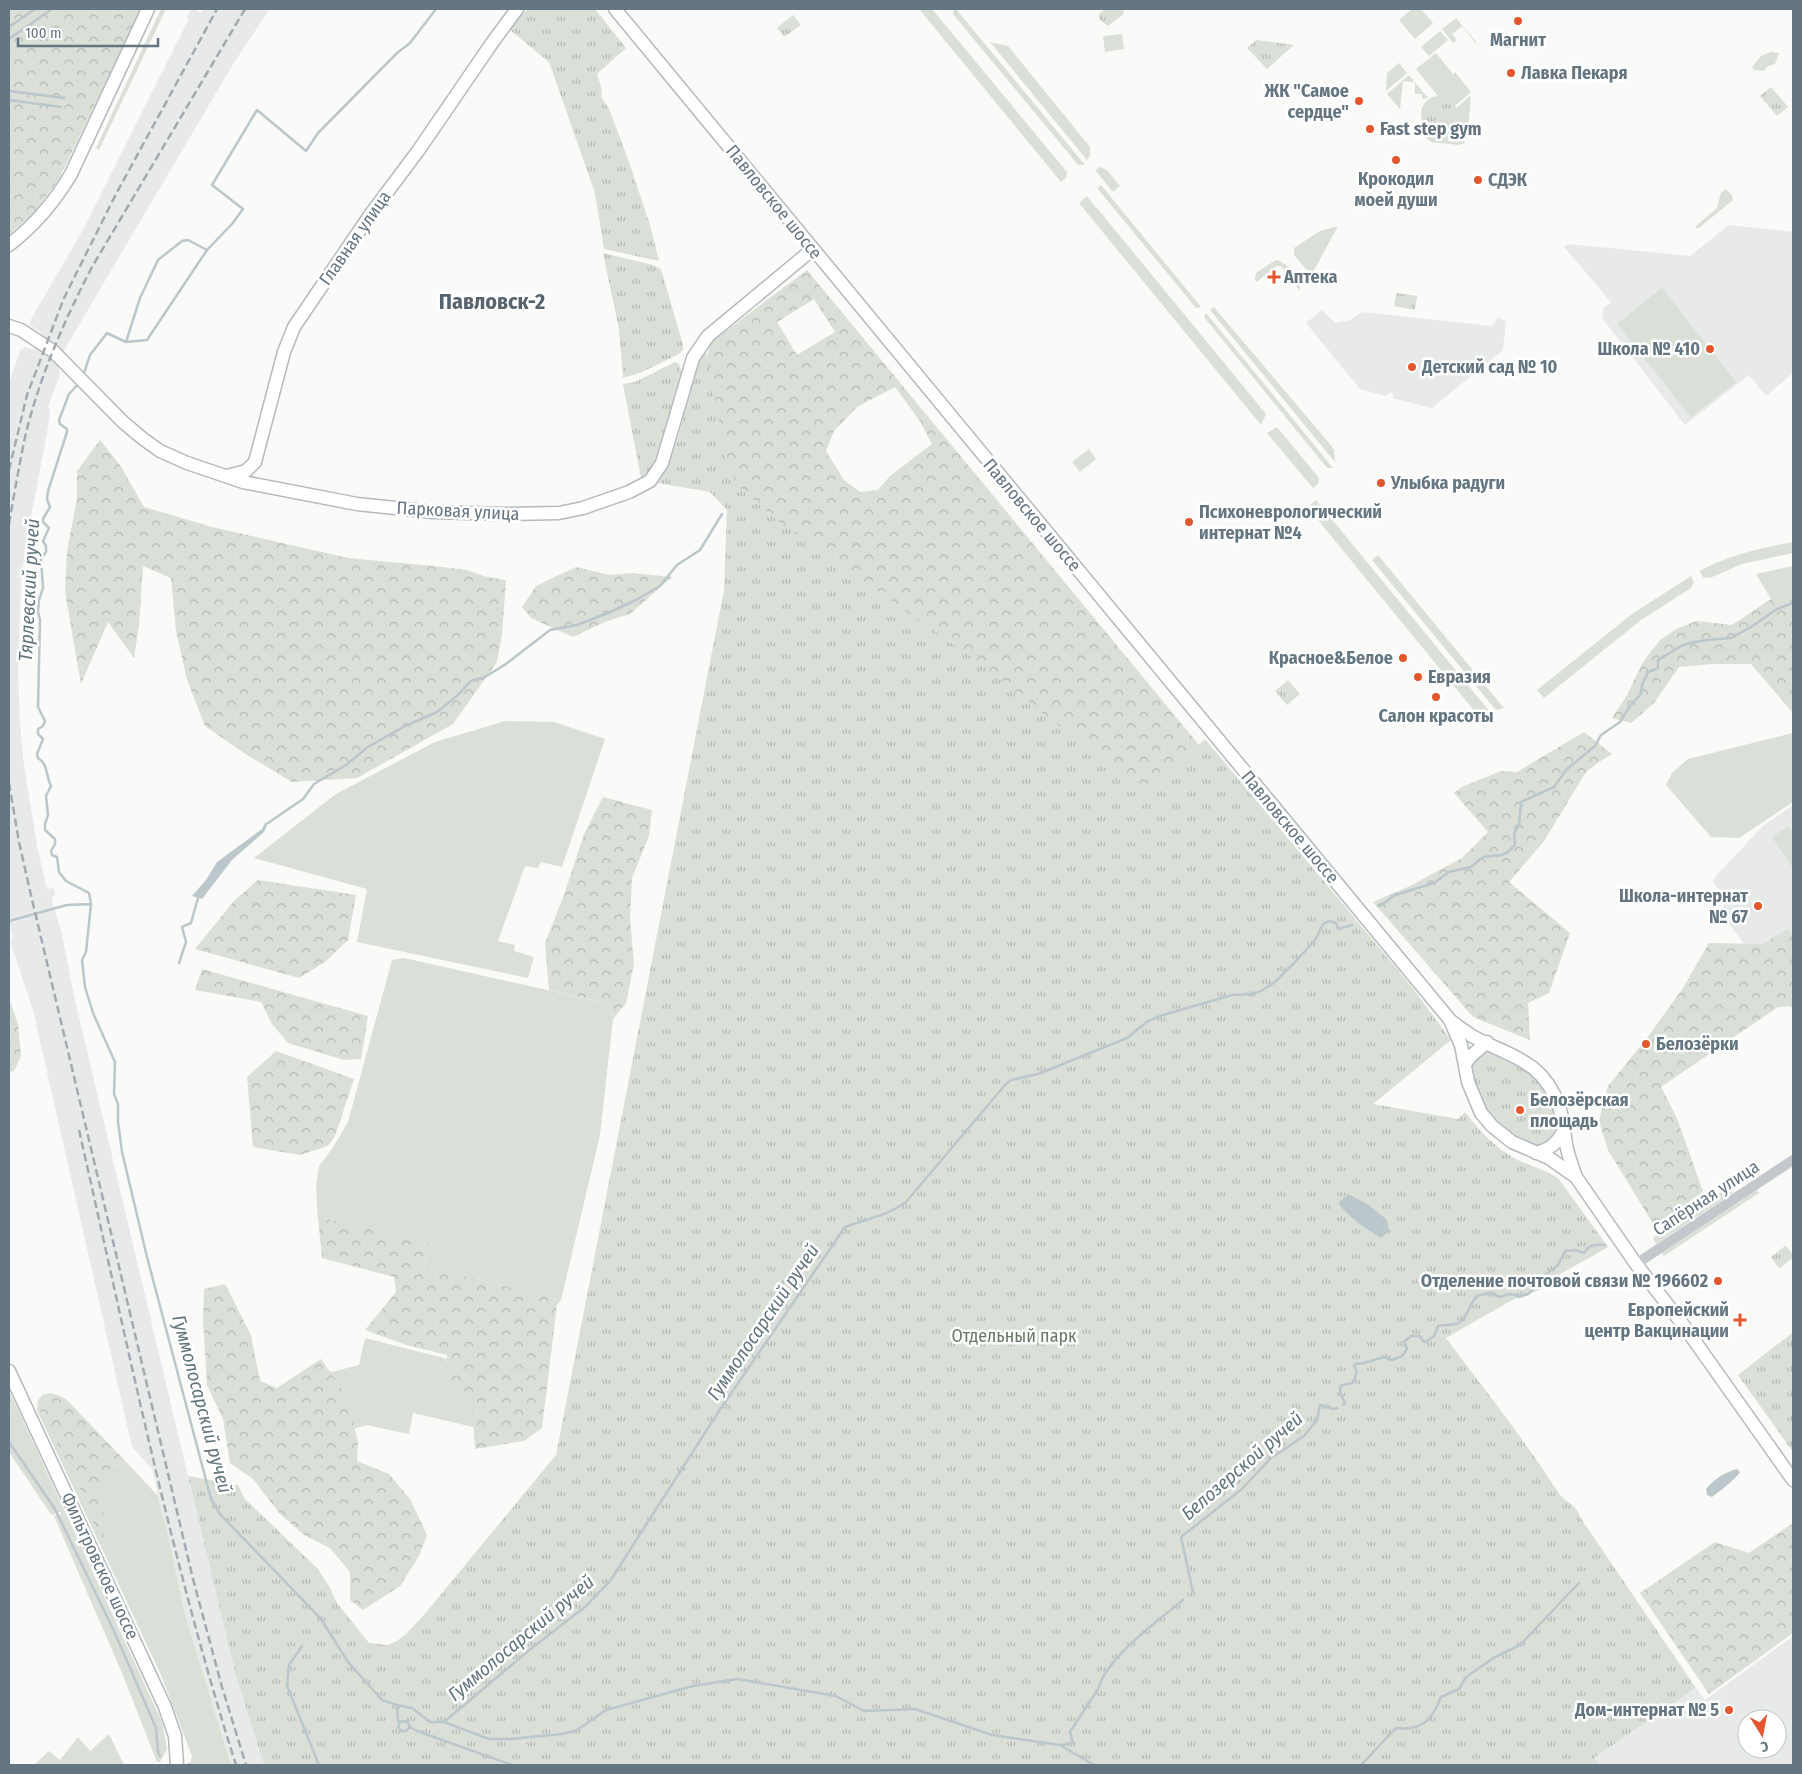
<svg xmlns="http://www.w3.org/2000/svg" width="1802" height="1774" viewBox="0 0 1802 1774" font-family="'Fira Sans Condensed',sans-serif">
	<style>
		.built { fill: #e8e9e9; fill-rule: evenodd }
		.green { fill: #dadfd7 }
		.forest { fill: url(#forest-crowns); fill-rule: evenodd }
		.park { fill: url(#park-tufts) }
		.water { fill: #bbc7cb }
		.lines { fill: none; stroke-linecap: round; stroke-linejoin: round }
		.stream { stroke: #bbc7cb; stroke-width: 2.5 }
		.major-casing { stroke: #b5babe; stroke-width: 15 }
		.minor { stroke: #c3c8cc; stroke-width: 10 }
		.major { stroke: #fff; stroke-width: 12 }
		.rail { stroke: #a2aab0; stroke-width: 2.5; stroke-dasharray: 8 4; stroke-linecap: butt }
		.poi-dot { fill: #e4572e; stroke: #fff; stroke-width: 2 }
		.labels { text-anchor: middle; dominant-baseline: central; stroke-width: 5; stroke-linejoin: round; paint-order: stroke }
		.poi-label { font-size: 18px; font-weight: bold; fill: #657683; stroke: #fff; text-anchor: start }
		.street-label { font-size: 18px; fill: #657683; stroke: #fff }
		.park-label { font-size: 18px; fill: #687a64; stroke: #fff }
		.water-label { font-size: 19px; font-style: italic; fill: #60757c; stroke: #fff }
		.district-label { font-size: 22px; font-weight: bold; fill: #57646e; stroke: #fff }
	</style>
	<defs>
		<pattern id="forest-crowns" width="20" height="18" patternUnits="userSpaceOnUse" patternTransform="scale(1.25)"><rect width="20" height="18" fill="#dadfd7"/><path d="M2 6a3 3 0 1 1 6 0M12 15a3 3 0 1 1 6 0" fill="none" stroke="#b4b9b4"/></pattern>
		<pattern id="park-tufts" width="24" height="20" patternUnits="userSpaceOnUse" patternTransform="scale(1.25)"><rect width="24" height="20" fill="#dadfd7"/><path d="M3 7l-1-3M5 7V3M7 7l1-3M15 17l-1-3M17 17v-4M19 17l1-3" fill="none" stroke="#b4b9b4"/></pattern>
	</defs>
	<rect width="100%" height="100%" fill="#fafaf8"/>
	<path class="built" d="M204,9H270L235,61L60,357L58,366L60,375L48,406L50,411L47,433L25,549L21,584L18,672L20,724L24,766L38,851L47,889L54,888L55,893L52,901L62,934L74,996L188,1476L236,1676L264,1765H231L186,1618L164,1519L163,1518L152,1469L132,1447L33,1010L10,941L13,940L9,918V384L20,350L25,347L35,350L42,333L30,325V321L84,228L189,19L186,18L191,10H196L201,13Z
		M1729,225L1793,232V373L1766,396L1749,375L1685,425L1602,318L1603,309L1611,302L1564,247L1569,244L1690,256Z
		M1322,310L1335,323L1350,320L1362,312L1492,326L1498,317L1506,321L1503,350L1432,408L1392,398L1394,396L1392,392L1385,396L1360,389L1306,323Z
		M1793,805V1009L1720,912L1727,900L1713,882L1715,877L1763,826Z
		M1793,1636V1765H1600L1594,1758L1696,1688L1705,1700ZM1747,1719H1777V1749H1747Z"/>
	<path class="green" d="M161,9H166L99,150L96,148Z
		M919,9H932L1067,172L1066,178L1061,182Z
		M954,9H956L1085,165H1078L953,14Z
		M1412,9H1421L1433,23L1415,39L1399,20Z
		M1456,18L1476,42V44L1462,26L1452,34L1457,40L1453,43L1442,29Z
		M1440,31L1448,40L1429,56L1421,47Z
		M1122,34L1124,49L1105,52L1103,36Z
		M990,42L1008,46L1090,147V155L1087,160Z
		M1771,52L1779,53L1775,64L1768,66L1764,71L1754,70L1752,67L1761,56Z
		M1436,53L1453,74L1455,72L1471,92L1455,106C1451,100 1445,97 1438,96L1416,69Z
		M1399,63L1407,73L1386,91L1387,73Z
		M1409,75L1428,98L1422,99V94H1415V82L1403,81L1400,109L1387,94Z
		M1471,95L1467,140L1454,125L1456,121V108Z
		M1423,123L1426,127L1450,129L1452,127L1459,135L1448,134V141L1458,142L1459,140H1463L1465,143L1459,145L1431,142L1417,128Z
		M1100,167L1107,170L1120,186L1113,192L1095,170Z
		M1101,185L1201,307L1196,308L1097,188Z
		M1726,189L1732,195L1733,200L1699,228H1696V226L1717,208L1721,193Z
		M1087,196L1095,207L1097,208L1266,414L1261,425L1079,203Z
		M1338,226L1312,274H1310L1294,255V248L1320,231Z
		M1276,260C1286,261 1302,281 1300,291L1281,266H1276L1257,282L1255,280L1256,273Z
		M1662,288L1736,382L1691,417L1617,324Z
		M1214,307L1334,449L1335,462L1210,310Z
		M1206,313L1333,468H1327L1204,317Z
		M1277,427L1319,478L1318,484L1313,488L1267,433Z
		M1089,449L1096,459L1080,472L1072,462Z
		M1316,500L1490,712V720L1485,722L1481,719L1309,509L1308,507Z
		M1793,542V553L1742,564L1710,578L1703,577L1699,571C1729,555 1760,548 1793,542Z
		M1378,555L1504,708L1497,710L1495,709L1372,560Z
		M1793,566V595L1781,599H1771L1756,574Z
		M1691,576L1694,582L1691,588L1641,620L1544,698L1537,690L1632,614Z
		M505,721L554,722L605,739L562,867L541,862L538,868L525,866L498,941L515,945L514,951L534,957L528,978L357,942L367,889L254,858L336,794L435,742Z
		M1793,733V802L1739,838L1711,837L1666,785L1672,773L1688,759Z
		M1788,826L1793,833L1792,867L1772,837Z
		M404,958L610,1004L613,1019L600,1135L561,1300L424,1266L428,1243L318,1219L316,1188L319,1166L332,1149L348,1122L392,960Z
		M1729,1187L1733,1193L1656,1244L1653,1238Z
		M1757,1190L1759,1193L1664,1256L1662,1253Z
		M365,1338L515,1376L499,1433L413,1413L409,1434L366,1425L336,1435L316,1376L359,1365Z
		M9,1390L162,1722L167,1749L160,1762H157L122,1673L54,1516L61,1514V1512L53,1515L50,1513L9,1452V1414L11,1411L9,1407Z
		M38,1401L44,1418L79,1487L87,1507L106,1523C104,1514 98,1502 98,1492C98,1482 109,1467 118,1464L125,1467L129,1465L158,1496L163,1518H164L186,1618L231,1765H190L192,1756L161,1675L37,1410Z
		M109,1734L124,1765H34L49,1751L60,1760L78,1737L90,1751Z"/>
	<path class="forest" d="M9,9H141L59,179L34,213L9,235Z
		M807,270L1346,923L1310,962L733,498L702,384L710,343ZM814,299L835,332L797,355L777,322ZM895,387L920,421L932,444L890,476L878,490L860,492L844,480L826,451L834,431L857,407Z
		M100,440L120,465L144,507L212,527L348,558L433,566L467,570L487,577L506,580L502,634L497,662L453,724L357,778L292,782L244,753L205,726L187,680L176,631L171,578L143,566L139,625L134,658L108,622L81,684L65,592L67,551L77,499V471Z
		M576,567L610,575L632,573L672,577L630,614L607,621L573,637L531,618L522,607L536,586Z
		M1793,595V713L1751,664H1713L1679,667L1654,703L1631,723L1612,718L1626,697L1643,662L1660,640L1678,628L1697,621L1732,625L1771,599H1781Z
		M1584,732L1612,754L1599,762L1586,772L1544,841L1509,882L1570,933L1549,993L1528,1003L1530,1040L1473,1017L1373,902L1410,886L1462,858L1488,832L1454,793L1462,787L1501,771L1517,772Z
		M603,797L652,810L649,836L632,878L630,919L634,964L626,1003L613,1019L610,1004L549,990L545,943L563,898L584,834Z
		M258,880L356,895L348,940L325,962L299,978L195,949L234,901Z
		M1787,929L1793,935V1006L1778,1007L1661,1087L1676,1116L1703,1191L1660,1225L1652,1222L1608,1150L1599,1121L1608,1086L1647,1038L1683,988L1709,943L1763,944Z
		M202,969L368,1016L361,1059L344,1060L288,1043L272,1024L261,1002L195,990Z
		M9,998L18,1024L21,1056L14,1071L9,1072Z
		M276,1051L354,1079L335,1136L328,1146L300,1155L253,1147L247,1077Z
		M318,1217L428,1243L424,1266L561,1300L557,1305L542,1428L524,1441L475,1449L472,1404L448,1391L447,1355L406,1345L365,1330L396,1292L394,1277L322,1258Z
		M225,1284L251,1335L260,1381L277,1388L321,1359L346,1395L358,1442L357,1461L389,1474L410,1499L427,1535L419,1556L400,1586L363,1610L350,1600V1572L330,1548L304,1535L280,1514L253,1479L230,1463L223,1419L207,1385L203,1320L204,1289Z
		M50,1393L58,1395L67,1400L129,1465L125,1467L118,1464L113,1466L103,1478L98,1491L106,1523L103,1538L99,1537L79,1487L40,1411L38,1401L42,1395Z
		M1793,1523V1633L1709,1694L1640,1593L1715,1542L1749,1553Z"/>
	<path class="park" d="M527,9H595L626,48L597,74L602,90L601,97L609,109L629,162L650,225L659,261L604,249L595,193L549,62L509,29Z
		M1105,9H1123L1124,14L1108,26L1099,19V14Z
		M793,15L801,25L784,37L777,28Z
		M1256,40L1294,45L1267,69L1247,48Z
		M1771,87L1788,107L1777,116L1760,96Z
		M1421 114a18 18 0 1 1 36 0a18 18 0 1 1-36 0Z
		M603,253L653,265L661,269L683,345V350L679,354L640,373L623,378L619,329Z
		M1396,293L1417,296L1415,310L1394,306Z
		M706,350L725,457L735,481L738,486L778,521L977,661L1113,768L1142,794L1205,739L1412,987L1451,1040L1373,1104L1458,1119L1465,1112C1480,1131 1496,1149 1518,1160C1531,1166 1545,1170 1558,1178L1608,1247L1548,1281L1542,1289L1512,1300L1446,1338C1484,1389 1524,1439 1558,1492C1564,1502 1578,1505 1580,1517L1696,1688L1594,1758L1600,1765H264L236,1676L188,1476L238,1485L244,1498L317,1568L329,1586L337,1603L369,1643L387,1645L397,1641L407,1633L423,1616L556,1455L724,590L727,510L710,492L658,483C672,461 679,434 685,410C690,389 693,367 706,350Z
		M675,362L679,364L682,375L658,461L650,471L641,478L623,384L635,382Z
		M1288,680L1300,694L1287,705L1275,691Z
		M1486,1050L1520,1062L1533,1073L1553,1103L1559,1131L1542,1147C1511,1141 1478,1111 1473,1079C1472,1074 1470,1068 1472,1063C1474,1058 1481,1053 1486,1050Z
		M1785,1246L1787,1247L1793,1255V1258L1780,1268L1778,1267L1771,1257Z
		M1792,1333L1793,1335V1452L1738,1375Z"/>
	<path class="water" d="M265,823H268L264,832L232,860L202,899L192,896L206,880L217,862L262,829Z
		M1348,1194L1369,1205L1387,1220L1389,1231L1381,1238C1364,1228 1350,1218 1338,1203Z
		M1737,1469L1740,1472C1737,1478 1719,1492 1712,1497L1707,1495L1706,1489C1713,1480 1725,1472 1737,1469Z"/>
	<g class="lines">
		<path class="stream" d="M9,27L35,9
			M9,39L52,9
			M9,91L64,98
			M9,100L61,107
			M126,342L147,340L207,250
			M83,376L90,355L107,333L126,342L140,298L158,260L182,241L188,240L207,250L232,224L243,209L212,185L257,110L306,151L318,133L397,53L410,43L436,9
			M79,383L69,394L59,420L60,424L67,429V432L48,491L47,499L50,507L43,519V522L49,528L43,541L46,546V552L41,559L43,588L39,600L38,612L40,620L38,707L45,721L43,726L38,729V734L43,739L37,754L38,758C48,764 46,776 51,786L46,796L48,815L45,824V830L55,839V844L51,851L52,855L57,857L59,872L66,881L89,893L91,904L86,952L82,960L85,987L93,1013L115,1062L114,1094L118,1104V1122L122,1152L147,1257L211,1499L220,1514L321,1619L348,1662L382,1700L397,1705L412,1708L430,1722H444L533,1647L585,1607L610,1581L719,1411L845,1227C869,1218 885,1217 906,1202L1005,1085L1011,1080L1038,1074L1127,1038L1148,1021L1163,1015L1232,995L1252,994L1261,991L1275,982L1296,961L1315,940L1323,924L1329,921L1336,923L1338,929L1352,925
			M268,823L303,799L314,784L346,765L368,747L405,726L437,712L458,695L471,681L485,677L506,664L550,630L577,625L608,613L636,600L660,586L677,565L700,550L722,514
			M1380,906L1395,895L1434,883L1449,872L1471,867L1483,857L1502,855L1508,852L1515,845L1514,833L1519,825L1521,802L1554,787L1567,769L1595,746L1601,735L1620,722L1630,706L1641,694L1642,685L1648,672L1658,668V660L1681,646L1690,643L1707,640L1731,638L1751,627L1777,609L1793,603
			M9,921L67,905L91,904
			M179,963L186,942L182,927L191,923L198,898
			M1343,1405L1345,1403L1341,1395L1340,1388L1342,1385L1353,1383L1357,1372L1354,1366L1355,1364L1364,1363L1384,1357L1392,1360L1402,1356L1407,1349L1404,1342L1411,1336H1420L1423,1341L1426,1342L1434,1336L1438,1326C1445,1324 1452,1326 1459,1323C1467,1319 1469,1304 1477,1296L1490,1293L1500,1297C1508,1294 1511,1292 1519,1297L1528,1294L1536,1287L1544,1276L1558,1265L1565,1251L1575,1250L1584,1253C1590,1244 1595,1244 1605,1245
			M9,1442L55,1509L114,1631L156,1728L158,1752L160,1756
			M1193,1592L1181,1537L1242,1489L1271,1458L1304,1436L1317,1420L1320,1405L1333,1409L1337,1408
			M302,1646L289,1665L287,1686L319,1765
			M397,1706L398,1720L400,1722L407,1721L410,1727L417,1731L512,1765
			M400,1722L398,1727L401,1731H406L410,1727
			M444,1722L489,1739H510L562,1734L577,1730L606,1710L693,1686L737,1679L836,1696L864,1711L915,1709L992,1735L1060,1745L1094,1765
			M1062,1745L1073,1743L1070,1732L1098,1689C1107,1657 1158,1621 1183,1600
			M189,1764L191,1765
			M1361,1765L1396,1728C1422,1731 1432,1720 1441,1697L1459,1689L1466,1677L1495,1657L1520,1645L1579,1583"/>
		<defs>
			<path id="major" d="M615,9L1450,1020L1461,1045L1468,1082L1481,1113L1492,1126L1512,1142L1549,1158L1576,1177L1636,1264L1684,1326L1793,1480
				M9,245C35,225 54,203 71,174L148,9
				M9,326L21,330L53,351L123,422L142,438L160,451L187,463L243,482L357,504L433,512L504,514L559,513L583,508L629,492L650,481L662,463L693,358L708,336L813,249
				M227,476L246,471L255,462L284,352L294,327L370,215L418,151L492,43L517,9
				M1450,1020C1457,1026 1465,1031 1472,1036C1510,1057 1542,1059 1559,1106C1563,1118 1564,1131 1566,1144C1568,1155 1572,1166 1576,1177
				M1465,1064L1471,1056L1487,1042
				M1536,1153C1550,1149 1557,1144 1564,1130
				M9,1371L165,1707L175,1736L177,1765"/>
		</defs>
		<use href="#major" class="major-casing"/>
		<path class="minor" d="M1636,1264L1793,1160"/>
		<use href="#major" class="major"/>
		<path class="rail" d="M9,470L27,395L64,298L116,194L217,9
			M9,524C14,495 19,466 25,437C39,378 64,321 92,267L245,9
			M9,783L19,842L30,891L193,1579L222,1687L246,1765
			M79,1130C127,1342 170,1557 236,1765"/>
	</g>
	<g class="poi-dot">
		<circle cx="1518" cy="21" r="5"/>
		<circle cx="1511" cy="73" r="5"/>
		<circle cx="1359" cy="101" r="5"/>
		<circle cx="1370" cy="129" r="5"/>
		<circle cx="1396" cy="160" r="5"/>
		<circle cx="1478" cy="180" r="5"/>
		<path d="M1271.5 269.5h5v5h5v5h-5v5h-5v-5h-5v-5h5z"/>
		<circle cx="1710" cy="349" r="5"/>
		<circle cx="1412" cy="367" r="5"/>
		<circle cx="1381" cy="483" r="5"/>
		<circle cx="1189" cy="522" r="5"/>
		<circle cx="1403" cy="658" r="5"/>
		<circle cx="1418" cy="677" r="5"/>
		<circle cx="1436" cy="697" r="5"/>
		<circle cx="1758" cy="906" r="5"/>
		<circle cx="1646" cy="1044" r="5"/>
		<circle cx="1520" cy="1110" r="5"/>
		<circle cx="1718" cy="1281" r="5"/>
		<path d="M1737.5 1312.5h5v5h5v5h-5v5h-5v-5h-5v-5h5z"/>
		<circle cx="1729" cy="1710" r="5"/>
	</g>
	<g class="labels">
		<g class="poi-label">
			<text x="1518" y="40" text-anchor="middle">Магнит</text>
			<text x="1521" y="73">Лавка Пекаря</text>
			<text x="1349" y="91" text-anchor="end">ЖК "Самое<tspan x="1349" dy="21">сердце"</tspan></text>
			<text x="1380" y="129">Fast step gym</text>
			<text x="1396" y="179" text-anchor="middle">Крокодил<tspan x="1396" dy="21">моей души</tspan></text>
			<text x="1488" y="180">СДЭК</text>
			<text x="1284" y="277">Аптека</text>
			<text x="1700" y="349" text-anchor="end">Школа № 410</text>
			<text x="1422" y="367">Детский сад № 10</text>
			<text x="1391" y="483">Улыбка радуги</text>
			<text x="1199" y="512">Психоневрологический<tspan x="1199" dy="21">интернат №4</tspan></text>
			<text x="1393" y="658" text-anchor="end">Красное&amp;Белое</text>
			<text x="1428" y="677">Евразия</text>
			<text x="1436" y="716" text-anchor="middle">Салон красоты</text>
			<text x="1748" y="896" text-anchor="end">Школа-интернат<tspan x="1748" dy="21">№ 67</tspan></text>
			<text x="1656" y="1044">Белозёрки</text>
			<text x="1530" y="1100">Белозёрская<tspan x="1530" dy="21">площадь</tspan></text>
			<text x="1708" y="1281" text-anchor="end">Отделение почтовой связи № 196602</text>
			<text x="1729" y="1310" text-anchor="end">Европейский<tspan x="1729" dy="21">центр Вакцинации</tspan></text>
			<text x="1719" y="1710" text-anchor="end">Дом-интернат № 5</text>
		</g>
		<g class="street-label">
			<text transform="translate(774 202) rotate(51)">Павловское шоссе</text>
			<text transform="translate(355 238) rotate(-55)">Главная улица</text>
			<text transform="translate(458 511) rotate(3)">Парковая улица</text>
			<text transform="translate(1032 515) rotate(50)">Павловское шоссе</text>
			<text transform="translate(1290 827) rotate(50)">Павловское шоссе</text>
			<text transform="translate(1706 1198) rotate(-33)">Сапёрная улица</text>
			<text transform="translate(100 1566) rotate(65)">Фильтровское шоссе</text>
		</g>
		<g class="park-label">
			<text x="1014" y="1336">Отдельный парк</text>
		</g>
		<g class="water-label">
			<text transform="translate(29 590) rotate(-87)">Тярлевский ручей</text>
			<text transform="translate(763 1322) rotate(-56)">Гуммолосарский ручей</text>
			<text transform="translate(202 1404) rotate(75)">Гуммолосарский ручей</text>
			<text transform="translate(1242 1466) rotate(-41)">Белозерской ручей</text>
			<text transform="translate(521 1638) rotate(-40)">Гуммолосарский ручей</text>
		</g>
		<g class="district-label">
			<text x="492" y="301">Павловск-2</text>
		</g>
	</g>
	<rect width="1802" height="1774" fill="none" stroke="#657683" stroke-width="20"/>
	<g transform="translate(1762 1734) rotate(169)"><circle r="24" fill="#ffffff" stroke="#c1c8cd"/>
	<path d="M0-4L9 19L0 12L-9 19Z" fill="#e4572e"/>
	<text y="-8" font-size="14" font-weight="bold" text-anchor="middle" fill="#657683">С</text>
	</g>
	<path d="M18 38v8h140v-8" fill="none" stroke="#657683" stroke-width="2.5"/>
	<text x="25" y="38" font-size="15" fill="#657683" stroke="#ffffff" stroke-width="4" paint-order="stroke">100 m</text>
</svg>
